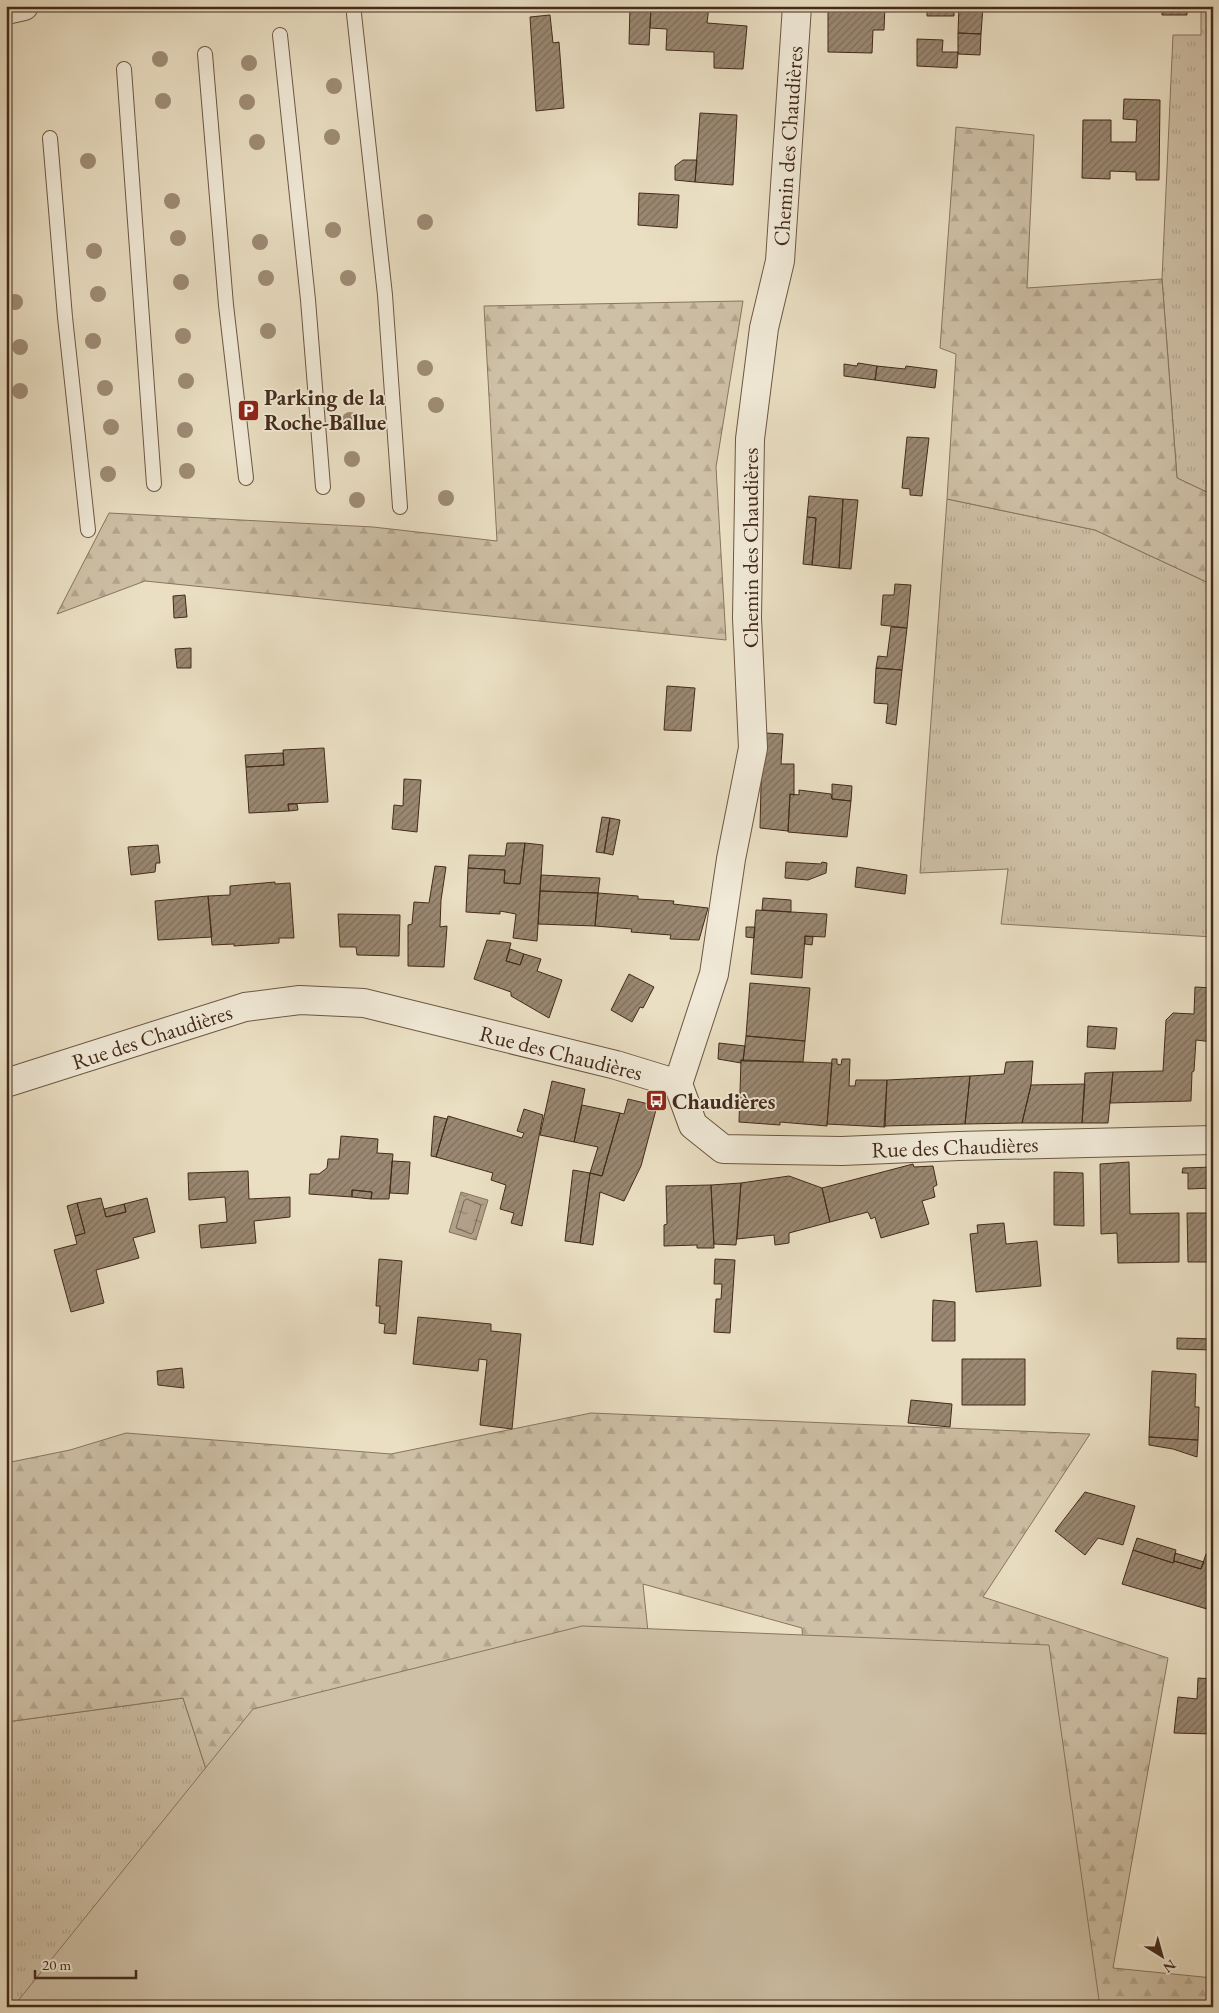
<svg xmlns="http://www.w3.org/2000/svg" width="1219" height="2013" viewBox="0 0 1219 2013" font-family="'EB Garamond',serif">
	<style>
		.grass { fill: url(#grass-tufts); stroke: #887560 }
		.forest { fill: url(#forest-firs); stroke: #887560 }
		.park { fill: #cec0a6; stroke: #887560 }
		.water { fill: url(#water-ripples); stroke: #85715d }
		.lines { fill: none; stroke-linecap: round; stroke-linejoin: round }
		.shore { stroke: #7a6652; stroke-width: 1 }
		.building { fill: url(#building-hatch); stroke: #432a1a }
		.service-casing { stroke: #6d5744; stroke-width: 16 }
		.minor-casing { stroke: #6d5744; stroke-width: 30 }
		.tertiary-casing { stroke: #6d5744; stroke-width: 30 }
		.service { stroke: #f1ead8; stroke-width: 14 }
		.minor { stroke: #f1ead8; stroke-width: 28 }
		.tertiary { stroke: #f1ead8; stroke-width: 28 }
		.tree { fill: #9e8c75 }
		.labels { text-anchor: middle; dominant-baseline: central; stroke-width: 4; stroke-linejoin: round; paint-order: stroke }
		.street-label { font-size: 22px; fill: #432a1a; stroke: #f1ead8 }
		.poi-label { font-size: 22px; font-weight: bold; fill: #432a1a; stroke: #f1ead8; text-anchor: start }
	</style>
	<defs>
		<pattern id="grass-tufts" width="24" height="20" patternUnits="userSpaceOnUse" patternTransform="scale(1.25)"><rect width="24" height="20" fill="#cec0a6"/><path d="M3 7l-1-3M5 7V3M7 7l1-3M15 17l-1-3M17 17v-4M19 17l1-3" fill="none" stroke="#b2a58e"/></pattern>
		<pattern id="forest-firs" width="22" height="20" patternUnits="userSpaceOnUse" patternTransform="scale(1.25)"><rect width="22" height="20" fill="#cec0a6"/><path d="M5 1l3.5 6h-7zM16 11l3.5 6h-7z" fill="#b2a58e"/></pattern>
		<pattern id="water-ripples" width="26" height="14" patternUnits="userSpaceOnUse" patternTransform="scale(1.25)"><rect width="26" height="14" fill="#b1a18a"/><path d="M2 4q2-2 4 0t4 0M15 11q2-2 4 0t4 0" fill="none" stroke="#928370"/></pattern>
		<pattern id="building-hatch" width="6" height="6" patternUnits="userSpaceOnUse" patternTransform="scale(1.25)"><rect width="6" height="6" fill="#9a8872"/><path d="M-1 1l2-2M0 6l6-6M5 7l2-2" fill="none" stroke="#7f6f5d"/></pattern>
	</defs>
	<rect width="100%" height="100%" fill="#eadfc3"/>
	<filter id="stains"><feTurbulence type="fractalNoise" baseFrequency=".004" numOctaves="4"/><feColorMatrix values="0 0 0 0 .2 0 0 0 0 .09 0 0 0 0 .02 0 0 0 .5 -.17"/></filter>
	<radialGradient id="worn" r=".72"><stop offset=".6" stop-color="#630" stop-opacity="0"/><stop offset="1" stop-color="#630" stop-opacity=".3"/></radialGradient>
	<path class="grass" d="M1201,9H1213V495L1177,478L1162,279L1173,35H1201Z
		M947,499L1095,530L1213,585V937L1001,924L1008,869L920,873Z
		M183,1698L283,2007H6V1722Z"/>
	<path class="forest" d="M956,127L1034,135L1027,288L1162,279L1177,478L1213,495V585L1095,530L947,499L956,354L940,348Z
		M743,301L716,467L726,640L145,581L57,614L109,513L373,527L497,541L484,306Z
		M591,1413L1090,1434L983,1597L1168,1658L1113,1968L1213,1978V2007H872L818,1895L802,1628L643,1584L677,1909L283,2007L183,1698L6,1722V1463L70,1450L126,1433L391,1454Z"/>
	<path class="park" d="M582,1626L1049,1645L1100,2007H13L253,1709Z"/>
	<path class="water" d="M461,1192L488,1200L476,1240L449,1232Z"/>
	<g class="lines">
		<path class="shore" d="M467,1199L481,1205L473,1232L471,1234L456,1228L464,1201Z"/>
	</g>
	<path class="building" d="M630,6H651L649,45L629,44Z
		M651,6H709L707,23L747,26L743,69L714,68V52L666,50L667,29L650,28Z
		M828,6H885L884,30H873L872,53L828,52Z
		M927,6H954V16H927Z
		M959,6H983L981,34L958,33Z
		M1162,6H1187V15H1162Z
		M550,15L553,43L559,42L564,108L536,111L530,17Z
		M958,33L981,34L980,55L958,54Z
		M917,39L943,40L942,52H958L957,68L917,66Z
		M1124,99L1160,100L1159,180H1136V172L1110,171V179L1082,178L1083,120H1111V142H1136L1137,120L1123,119Z
		M700,113L737,115L733,185L695,182Z
		M683,160H697L695,182L675,180V166Z
		M639,193L679,195L677,228L638,225Z
		M858,363L877,366L875,380L844,376V364L857,366Z
		M877,366L905,369L906,366L937,370L935,388L875,380Z
		M907,437L929,438L922,496L910,495V489L902,488Z
		M809,496L843,499L839,568L812,565L816,518L807,517Z
		M843,499L858,500L851,569L839,568Z
		M807,517L816,518L812,565L803,564Z
		M895,584L911,585L907,628L881,625L883,595H894Z
		M185,595L187,617L174,618L173,596Z
		M891,627L907,628L902,670L876,668L878,656L887,657Z
		M191,648V668H177L175,649Z
		M876,668L902,670L896,725L886,723L888,704L874,703Z
		M667,686L695,688L691,731L664,730Z
		M765,733L783,734L781,764H794V795L790,794L788,831L760,828L762,746Z
		M324,748L328,802L288,804L289,811L249,813L246,767L284,765L283,750Z
		M283,753L284,765L246,767L245,755Z
		M404,779L421,780L417,832L392,829L394,805L403,806Z
		M832,784L852,786L851,801L832,799Z
		M799,790L831,794L832,799L851,801L847,837L788,832L790,794L799,795Z
		M288,804H297L298,810L289,811Z
		M602,817L610,818L604,853L596,852Z
		M610,818L620,820L613,855L604,853Z
		M507,843H525L520,884L504,883L505,870L468,868L469,855L505,856Z
		M525,843L543,845L537,941L513,938L516,914L500,911V914L466,912L468,868L505,870L504,883L520,884Z
		M158,845L160,863H156L155,872L131,875L128,847Z
		M786,862L821,864L822,862L827,863L826,873L808,880L785,878Z
		M435,866L446,867L441,900L440,927L447,926L444,967L408,966V925L412,924L414,902L429,903Z
		M857,867L907,875L905,894L855,887Z
		M541,875L600,878L598,893L540,891Z
		M275,882V884L290,883L294,938H279V943L234,946V944L212,945L208,896L230,895V886Z
		M540,891L598,893L595,926L538,924Z
		M598,893L638,896V899L674,901L673,904L708,908L699,940L670,939L671,935L631,932L632,929L595,926Z
		M208,896L212,937L158,940L155,901Z
		M763,898L791,900V912L762,910Z
		M756,910L827,914L825,937L805,936L802,978L751,974Z
		M338,914L400,915L399,956L357,955L356,947H340Z
		M746,927H755L754,938L746,937Z
		M805,936L813,937L812,945L805,944Z
		M487,940L511,943L506,961L520,965L524,954L541,959L537,971L562,980L549,1018L511,996V992L474,979Z
		M510,949L524,954L520,965L506,961Z
		M629,974L654,987L643,1008L640,1007L632,1022L611,1010Z
		M750,983L810,988L805,1041L746,1036Z
		M1195,987L1213,988V1042L1196,1040L1194,1071L1192,1072L1191,1101L1110,1103L1113,1072L1163,1071L1166,1020L1173,1013L1194,1014Z
		M1088,1026L1117,1028L1115,1049L1087,1047Z
		M746,1036L805,1041L803,1062L743,1061Z
		M719,1043L745,1046L743,1061L741,1060V1063L718,1059Z
		M832,1059H837V1064L841,1065L842,1059H850L849,1086H855L856,1080H887L885,1127L827,1124Z
		M741,1060L832,1063L827,1126L780,1122V1125L739,1122Z
		M1033,1061L1031,1085L1022,1123L965,1124L970,1076L1004,1074L1006,1062Z
		M1113,1072L1108,1123H1082L1085,1073Z
		M970,1076L965,1124L884,1126L887,1080Z
		M552,1081L585,1089L574,1142L540,1135Z
		M1085,1084L1082,1123H1022L1031,1085Z
		M628,1099L657,1106L641,1166L624,1201L600,1192L593,1245L580,1243L590,1173L602,1176L620,1113L624,1114Z
		M582,1105L620,1113L602,1176L590,1173L598,1147L574,1142Z
		M524,1109L543,1115L522,1226L511,1223L514,1213L500,1209L506,1185L491,1180L493,1173L436,1157L448,1116L522,1138L524,1133L517,1131Z
		M434,1116L447,1119L436,1157L431,1156Z
		M341,1136L378,1139L377,1153L393,1154L389,1199H371L372,1192L352,1190V1197L309,1194L310,1174H319L327,1168L328,1159H339Z
		M392,1161L410,1162L408,1194L390,1193Z
		M1129,1162L1130,1214L1179,1213V1262L1118,1263L1117,1233L1101,1234L1100,1164Z
		M913,1164L914,1167L933,1166L937,1185L933,1187L935,1197L922,1201L929,1224L881,1238L875,1217L871,1219L868,1212L830,1222L822,1188Z
		M1213,1167V1188L1188,1189V1173H1182L1183,1168Z
		M573,1170L590,1173L580,1243L565,1241Z
		M248,1171L249,1199L290,1197V1217L254,1221L256,1243L201,1248L199,1225L227,1222L225,1197L189,1200L188,1173Z
		M1054,1172L1083,1173L1084,1226L1054,1225Z
		M789,1176L822,1188L830,1222L789,1233V1243L775,1245L774,1235L737,1239L741,1183Z
		M741,1183L736,1245L714,1244L711,1185Z
		M711,1185L714,1248H697V1245L664,1246V1225L667,1224L666,1186Z
		M352,1190L372,1192L371,1199L352,1197Z
		M101,1198L106,1217L126,1212L124,1204L147,1198L155,1232L133,1238L139,1258L96,1270L104,1303L71,1312L54,1250L77,1244L75,1236L85,1233L77,1203Z
		M77,1203L85,1233L75,1236L67,1206Z
		M124,1204L126,1212L106,1217L104,1209Z
		M1187,1213H1213V1262H1188Z
		M1004,1223L1006,1244L1037,1241L1041,1286L976,1292L970,1234L978,1233L977,1225Z
		M379,1259L402,1261L396,1334L384,1333L385,1324L379,1323L380,1306H376Z
		M715,1259L735,1260L730,1333L714,1332L716,1299H721L722,1284H714Z
		M933,1300L955,1302V1341H932Z
		M418,1317L491,1324V1331L521,1334L512,1429L480,1425L487,1360L479,1359L478,1371L413,1364Z
		M1177,1338L1213,1339V1350L1177,1349Z
		M962,1359H1025V1405H962Z
		M182,1368L184,1388L158,1385L157,1371Z
		M1152,1371L1196,1374L1195,1407H1199L1198,1440L1149,1437Z
		M911,1400L952,1404L950,1427L908,1423Z
		M1149,1437L1198,1440L1197,1457L1173,1449L1149,1445Z
		M1085,1492L1135,1506L1123,1545L1098,1538L1085,1555L1055,1531Z
		M1137,1538L1176,1550L1173,1563L1133,1550Z
		M1133,1550L1173,1563L1174,1561L1201,1569L1206,1554L1213,1557V1579L1207,1609L1122,1584Z
		M1175,1553L1204,1562L1201,1569L1174,1561Z
		M1198,1678L1213,1679V1734L1174,1733L1178,1697L1197,1699Z"/>
	<g class="lines">
		<defs>
			<path id="service" d="M354,14L385,295L400,507
				M280,35L308,300L323,487
				M205,54L226,305L246,478
				M124,69L154,484
				M50,138L65,317L88,530"/>
			<path id="minor" d="M6,1083L245,1007L300,1000L364,1003L616,1065L678,1084
				M678,1084L714,974L731,859L753,748L747,618L750,439L764,328L780,261L797,6
				M678,1084L693,1125L723,1149L842,1151L959,1146L1213,1140"/>
			<path id="tertiary" d="M6,10L24,6"/>
		</defs>
		<use href="#service" class="service-casing"/>
		<use href="#minor" class="minor-casing"/>
		<use href="#tertiary" class="tertiary-casing"/>
		<use href="#service" class="service"/>
		<use href="#minor" class="minor"/>
		<use href="#tertiary" class="tertiary"/>
	</g>
	<g class="tree">
		<circle cx="160" cy="59" r="8"/>
		<circle cx="249" cy="63" r="8"/>
		<circle cx="334" cy="86" r="8"/>
		<circle cx="163" cy="101" r="8"/>
		<circle cx="247" cy="102" r="8"/>
		<circle cx="332" cy="137" r="8"/>
		<circle cx="257" cy="142" r="8"/>
		<circle cx="88" cy="161" r="8"/>
		<circle cx="172" cy="201" r="8"/>
		<circle cx="425" cy="222" r="8"/>
		<circle cx="333" cy="230" r="8"/>
		<circle cx="178" cy="238" r="8"/>
		<circle cx="260" cy="242" r="8"/>
		<circle cx="94" cy="251" r="8"/>
		<circle cx="266" cy="278" r="8"/>
		<circle cx="348" cy="278" r="8"/>
		<circle cx="181" cy="282" r="8"/>
		<circle cx="98" cy="294" r="8"/>
		<circle cx="15" cy="302" r="8"/>
		<circle cx="268" cy="331" r="8"/>
		<circle cx="183" cy="336" r="8"/>
		<circle cx="93" cy="341" r="8"/>
		<circle cx="20" cy="347" r="8"/>
		<circle cx="425" cy="368" r="8"/>
		<circle cx="186" cy="381" r="8"/>
		<circle cx="105" cy="388" r="8"/>
		<circle cx="20" cy="391" r="8"/>
		<circle cx="436" cy="405" r="8"/>
		<circle cx="350" cy="420" r="8"/>
		<circle cx="111" cy="427" r="8"/>
		<circle cx="185" cy="430" r="8"/>
		<circle cx="352" cy="459" r="8"/>
		<circle cx="187" cy="471" r="8"/>
		<circle cx="108" cy="474" r="8"/>
		<circle cx="446" cy="498" r="8"/>
		<circle cx="357" cy="500" r="8"/>
	</g>
	<defs>
		<symbol id="parking-square" viewBox="-11 -11 22 22"><rect x="-9" y="-9" width="18" height="18" rx="4" fill="#8f2418" stroke="#f1ead8"/><path d="M-3.5-5.5H1a3.5 3.5 0 0 1 0 7H-1V5.5H-3.5ZM-1-3.4V-.6H.8a1.4 1.4 0 0 0 0-2.8Z" fill="#fff"/></symbol>
		<symbol id="bus-square" viewBox="-11 -11 22 22"><rect x="-9" y="-9" width="18" height="18" rx="4" fill="#8f2418" stroke="#f1ead8"/><path d="M-5-6H5V4H4V6H2V4H-2V6H-4V4H-5ZM-3.5-4V0h7V-4ZM-3.5 1.2v1.5H-2V1.2ZM2 1.2v1.5H3.5V1.2Z" fill="#fff"/></symbol>
	</defs>
	<g fill-rule="evenodd">
		<use href="#parking-square" x="236" y="398" width="25" height="25"/>
		<use href="#bus-square" x="644" y="1088" width="25" height="25"/>
	</g>
	<g class="labels">
		<g class="street-label">
			<text transform="translate(788 146) rotate(-86)">Chemin des Chaudières</text>
			<text transform="translate(750 548) rotate(-90)">Chemin des Chaudières</text>
			<text transform="translate(152 1037) rotate(-18)">Rue des Chaudières</text>
			<text transform="translate(561 1053) rotate(14)">Rue des Chaudières</text>
			<text transform="translate(955 1147) rotate(-2)">Rue des Chaudières</text>
		</g>
		<g class="poi-label">
			<text x="264" y="397">Parking de la<tspan x="264" dy="25">Roche-Ballue</tspan></text>
			<text x="672" y="1101">Chaudières</text>
		</g>
	</g>
	<rect width="1219" height="2013" fill="none" stroke="#eadfc3" stroke-width="25"/>
	<rect x="8" y="8" width="1204" height="1998" fill="none" stroke="#432a1a" stroke-width="2.5"/>
	<rect x="12" y="12" width="1194" height="1988" fill="none" stroke="#432a1a"/>
	<g transform="translate(1162 1956) rotate(143)" stroke="#f1ead8" stroke-width="4" paint-order="stroke">
	<path d="M0-4L9 19L0 12L-9 19Z" fill="#432a1a"/>
	<text y="-8" font-size="14" font-weight="bold" text-anchor="middle" fill="#432a1a">N</text>
	</g>
	<path d="M35 1970v8h101v-8" fill="none" stroke="#432a1a" stroke-width="2.5"/>
	<text x="42" y="1970" font-size="15" fill="#432a1a" stroke="#f1ead8" stroke-width="4" paint-order="stroke">20 m</text>
	<rect width="100%" height="100%" filter="url(#stains)"/>
	<rect width="100%" height="100%" fill="url(#worn)"/>
</svg>
